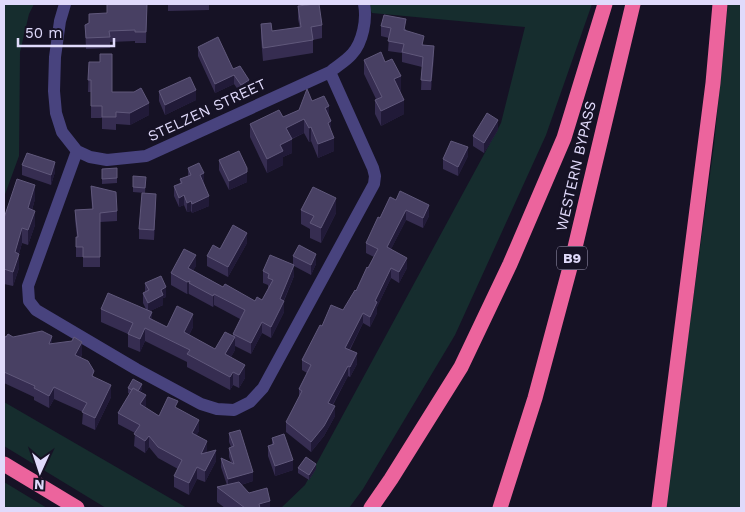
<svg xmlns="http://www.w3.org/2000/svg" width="745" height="512" viewBox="0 0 745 512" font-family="'Work Sans',sans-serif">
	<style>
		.green { fill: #162d2e }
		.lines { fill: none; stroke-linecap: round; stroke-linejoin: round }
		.street { stroke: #48437e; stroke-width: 12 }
		.highway { stroke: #ec649d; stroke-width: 15 }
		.wall { fill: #362d51 }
		.shaded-wall { fill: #211a38 }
		.building { fill: #484063; stroke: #60587b }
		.labels { text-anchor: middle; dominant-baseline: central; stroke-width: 5; stroke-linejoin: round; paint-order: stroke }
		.shield { fill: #161225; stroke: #a39ebb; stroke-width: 1 }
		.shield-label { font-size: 14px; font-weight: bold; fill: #e0dafb }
		.street-label { font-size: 15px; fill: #e0dafb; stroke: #161225 }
	</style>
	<rect width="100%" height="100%" fill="#161225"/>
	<path class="green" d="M4,4H34L29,14L20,52L19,156L4,197Z
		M368,4H592L546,135L455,335L363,489L349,508H281L305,485L501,123L525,27L372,13Z
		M728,4H741V508H666L672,455L714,145Z
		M4,402L187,508H106L4,446Z
		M4,482L47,508H4Z"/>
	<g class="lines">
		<path class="street" d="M65,4L60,21L55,57L54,91L56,113L62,132L77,151L90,157L107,160L146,156L330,72C337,66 346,61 352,54C363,42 367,19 364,4
			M77,151L28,286L29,301L36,310L136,369L201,404L217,409L234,410L250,402L263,388L374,184L375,176L373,168L330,72"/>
		<path class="highway" d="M4,464L77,508
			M371,508L391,479L461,367L510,264L564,138L605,4
			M500,508L535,398L572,260L633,4
			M659,508L713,83L720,4"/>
	</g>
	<path class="wall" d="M147,4L146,43H135V41L110,42V48L86,49L85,25L107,13Z
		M168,4H209V10L168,11Z
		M298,6L322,25V38L313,40V53L263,61L261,38V24L272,31L300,28L298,19Z
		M381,26L406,29V31L424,45L434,56L431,90H421L422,67L402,62V53L388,51L389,38L381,36Z
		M198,47L233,69L249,89L241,94L234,84L215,93L198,56Z
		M364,60L401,91H400L404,114L381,126L375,114V100L376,99L364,74Z
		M89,62L112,92L149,115L130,125L116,124V130L102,129V118H91V92H88Z
		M159,91L196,100L165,115L159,101Z
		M312,101L329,117L334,151L318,158L311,141L309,142L304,133L292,139V153L283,157V165L267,173L250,137V124L283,117L299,110Z
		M498,130L484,153L473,146V136Z
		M468,156L458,176L443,169V159Z
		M219,160L247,182L229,190L219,170Z
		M22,165L55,172L51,185L22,175Z
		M117,168V183L102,184V169Z
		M188,168L204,183L209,206L192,213L191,211L187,212L184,205L179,207L174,196V186L180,183V179L188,176Z
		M133,176L146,177L145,193L133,192Z
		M91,186L117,211V221L100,222V267H83V257H76V237H77L75,220V210L92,209Z
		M390,197L429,216L423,228L406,220L391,249L407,268L399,283L391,278L377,307V313L370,327L363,323L350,350L357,364L350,377L348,376L333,405L335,416L324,436L311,452L286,432V422L299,398V389L307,373L302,370V360L322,326L343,310L356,291L374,257L366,253V243L380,218Z
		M35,199L32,210L35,225L28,245L22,243L19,254V268L13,286L4,284V218Z
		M156,204L154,240L139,239V229Z
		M301,210L336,213L321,243L310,238V229L301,224Z
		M247,243L228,277L207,266V256L220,249Z
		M293,256L316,264L311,275L294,266V276L284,301V312L271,338L262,333L251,354L235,346V350L231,357L245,378L239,388L233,385L230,390L187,367V362L145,341L140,352L128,347V334L101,322V309H146L143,303V293L145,292V283L166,297L163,298V305L150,311L152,320L167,327H193L189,335L215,349L233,336V334L240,319L214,305L213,307L189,294V293L187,294L171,285V273L196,266L193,270L223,287L255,301L262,300L268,289V285L263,283V271L293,264Z
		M4,336L6,337H13L52,343L82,354L81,357L94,377L111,397L95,430L82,424L83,412L54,399L49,408L34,400V397L4,383Z
		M128,388L142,389L140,392L145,407L159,416L178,409L199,431L196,435L207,452L216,461L205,482L197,479L189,495L174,487V476L178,469L158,458L149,447L145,453L134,446L135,433L118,424V413L130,394L128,393Z
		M229,433L253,481L241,485L249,493L270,508H225L217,502V487L227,485L221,467V458L231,462L229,457V448L231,447L229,442Z
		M272,438L293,470L275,476L268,456V446L272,445Z
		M298,468L316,469L309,480L298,473Z"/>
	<path class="shaded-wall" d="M434,46V56L431,90V81Z
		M234,75V84L215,93V84Z
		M401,76V91L394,94V79Z
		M249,80V89L241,94V85Z
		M196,90V100L165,115V105Z
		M404,100V114L381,126V111Z
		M149,103V115L130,125V113Z
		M329,106V120L325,108Z
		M304,119V133L286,141V128Z
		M498,120V130L484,153V143Z
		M331,121V135L328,123Z
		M311,127V141L309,142V128Z
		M334,138V151L318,158V144Z
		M292,139V153L283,157V165L267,173V159L280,145Z
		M468,147V156L458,176V167Z
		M55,162V172L51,185V175Z
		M247,172V182L229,190V181Z
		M204,173V183L200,175Z
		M35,185V199L28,223V208Z
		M156,194V204L154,240V230Z
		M184,195V205L179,207V198Z
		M209,196V206L192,213V204Z
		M336,198V213L321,243V228Z
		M191,201V211L187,212V203Z
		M429,205V216L423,228V218Z
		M406,210V220L387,257V247Z
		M35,211V225L28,245V230Z
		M22,228V243L15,267V252Z
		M247,233V243L228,277V267Z
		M19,254V268L13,286V272Z
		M316,254V264L311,275V265Z
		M196,255V266L188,279V268Z
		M407,258V268L399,283V272Z
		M294,265V276L283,302L284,301V312L271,338V327L280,299Z
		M391,268V278L377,307V313L370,327V317L375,301Z
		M190,281L189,283V293L187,294V282Z
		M166,287V297L163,298V305L148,312V303L161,290Z
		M214,294V305L213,307V296Z
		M152,312V325L149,331V318Z
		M363,313V323L345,358V348Z
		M193,314V327L184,345V332Z
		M262,322V333L251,354V343Z
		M145,328V341L140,352V339Z
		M52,336V347L49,344Z
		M235,337V350L225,367V354Z
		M82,342V354L75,366V355Z
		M357,353V364L350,377V367Z
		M245,365V378L239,388V375Z
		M348,366V376L328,413V403Z
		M233,372V385L230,390V377Z
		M142,384V389L137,398V393Z
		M111,385V397L95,430V418Z
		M54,387V399L49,408V396Z
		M146,395V407L140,416V404Z
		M335,406V416L324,436L311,452V442Z
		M199,420V431L192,444V433Z
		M149,436V447L145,453V441Z
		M207,441V452L201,454Z
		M216,450V461L205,482V471Z
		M293,460V470L275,476V466Z
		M316,464V469L309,480V475Z
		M197,467V479L189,495V483Z
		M253,472V481L228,489V479Z
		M270,501V508H259V504Z"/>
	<path class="building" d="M107,4H147L146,32H135V30L109,31L110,37L86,38L85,25L89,23V14L107,13Z
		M315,4H319L322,25L311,27L313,40L263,48L261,24L271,23L272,31L301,27L298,6Z
		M384,15L406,19L404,30L424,36L422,45L434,46L431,81L421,80L423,57L402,52L404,44L388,41L391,28L381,26Z
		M218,37L233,69L240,66L249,80L241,85L234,75L215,84L198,47Z
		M381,52L385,62L392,59L401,76L394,79L404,100L381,111L375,100L382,97L364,60Z
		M100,54H112V92H134L141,88L149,103L130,113L116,112V117H102V106H91V80H88L89,62H100Z
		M190,77L196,90L165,105L159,91Z
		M307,89L312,101L324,96L329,106L325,108L331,121L328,123L334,138L318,144L311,127L309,128L304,119L286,128L292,139L280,145L283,151L267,159L250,124L279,110L283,117L299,110Z
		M487,113L498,120L484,143L473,136Z
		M451,141L468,147L458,167L443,159Z
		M239,151L247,168V172L229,181L219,160Z
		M27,153L55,162L51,175L22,165Z
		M199,163L204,173L200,175L209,196L192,204L191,201L187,203L184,195L179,198L174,186L182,183L180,179L191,175L188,168Z
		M117,168V178L102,179V169Z
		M133,176L146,177L145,188L133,187Z
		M17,179L35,185L28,208L35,211L28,230L22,228L15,252L19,254L13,272L4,269V218Z
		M91,186L116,192L117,211L100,213V257H83V247H76V237H78L75,210L93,209Z
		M313,187L336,198L321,228L310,223L314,216L301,210Z
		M400,191L429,205L423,218L406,210L387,247L407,258L399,272L391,268L375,301L377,302L370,317L363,313L345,348L357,353L350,367L348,366L328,403L335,406L324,426L311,442L286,422L302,391L299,389L311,365L302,360L320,325L322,326L331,305L343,310L355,290L356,291L367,267L368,268L378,249L366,243L378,217L380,218L390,197L396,200Z
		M142,193L156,194L154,230L139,229Z
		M233,225L247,233L228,267L207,256L213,245L220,249Z
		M299,245L316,254L311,265L293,256Z
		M184,249L196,255L188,268L223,287L225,284L255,301L257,297L262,300L273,280L268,278L269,274L263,271L270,255L294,265L280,299L284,301L271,327L262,322L251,343L233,334L245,310L214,294L213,296L189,283L190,281L187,282L171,273Z
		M161,276L166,287L161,290L163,295L148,303L143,293L149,290L145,283Z
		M108,293L152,312L149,318L167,327L177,306L193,314L184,332L215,349L225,332L235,337L225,354L245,365L239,375L233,372L230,377L187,354L190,350L145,328L140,339L128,334L133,323L101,309Z
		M42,331L52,336L49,344L72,341L74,337L82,342L75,355L88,361L94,371L92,376L111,385L95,418L82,412L87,403L54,387L49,396L34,388L35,386L4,372V336L6,337L8,334L13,337Z
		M133,379L142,384L138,391L133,388L132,390L128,388Z
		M133,388L146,395L140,404L159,416L168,397L178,401L175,407L199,420L192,433L207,441L201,454L216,450L205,471L197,467L189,483L174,476L182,460L158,447L149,436L145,441L134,434L140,425L118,413Z
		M240,430L253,472L228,479L221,458L234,464L229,448L234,446L229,433Z
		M284,434L293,460L275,466L268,446L274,444L272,438Z
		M306,457L316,464L309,475L298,468Z
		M239,482L249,493L267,488L270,501L259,504L260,508H245L217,487Z"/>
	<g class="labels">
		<rect class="shield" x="557" y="246.5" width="30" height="23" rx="4"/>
		<g class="shield-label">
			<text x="572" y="258">B9</text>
		</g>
		<g class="street-label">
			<text transform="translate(207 110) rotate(-25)">STELZEN STREET</text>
			<text transform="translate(576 166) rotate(-77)">WESTERN BYPASS</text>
		</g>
	</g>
	<rect width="745" height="512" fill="none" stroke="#e0dafb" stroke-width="10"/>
	<g transform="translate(40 472) rotate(183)" stroke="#161225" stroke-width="4" paint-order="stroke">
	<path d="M0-4L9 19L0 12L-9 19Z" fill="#e0dafb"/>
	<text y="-8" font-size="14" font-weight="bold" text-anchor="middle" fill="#e0dafb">N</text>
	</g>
	<path d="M18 38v8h96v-8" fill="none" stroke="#e0dafb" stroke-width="2.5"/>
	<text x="25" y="38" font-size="15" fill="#e0dafb" stroke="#161225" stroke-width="4" paint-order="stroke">50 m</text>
</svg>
